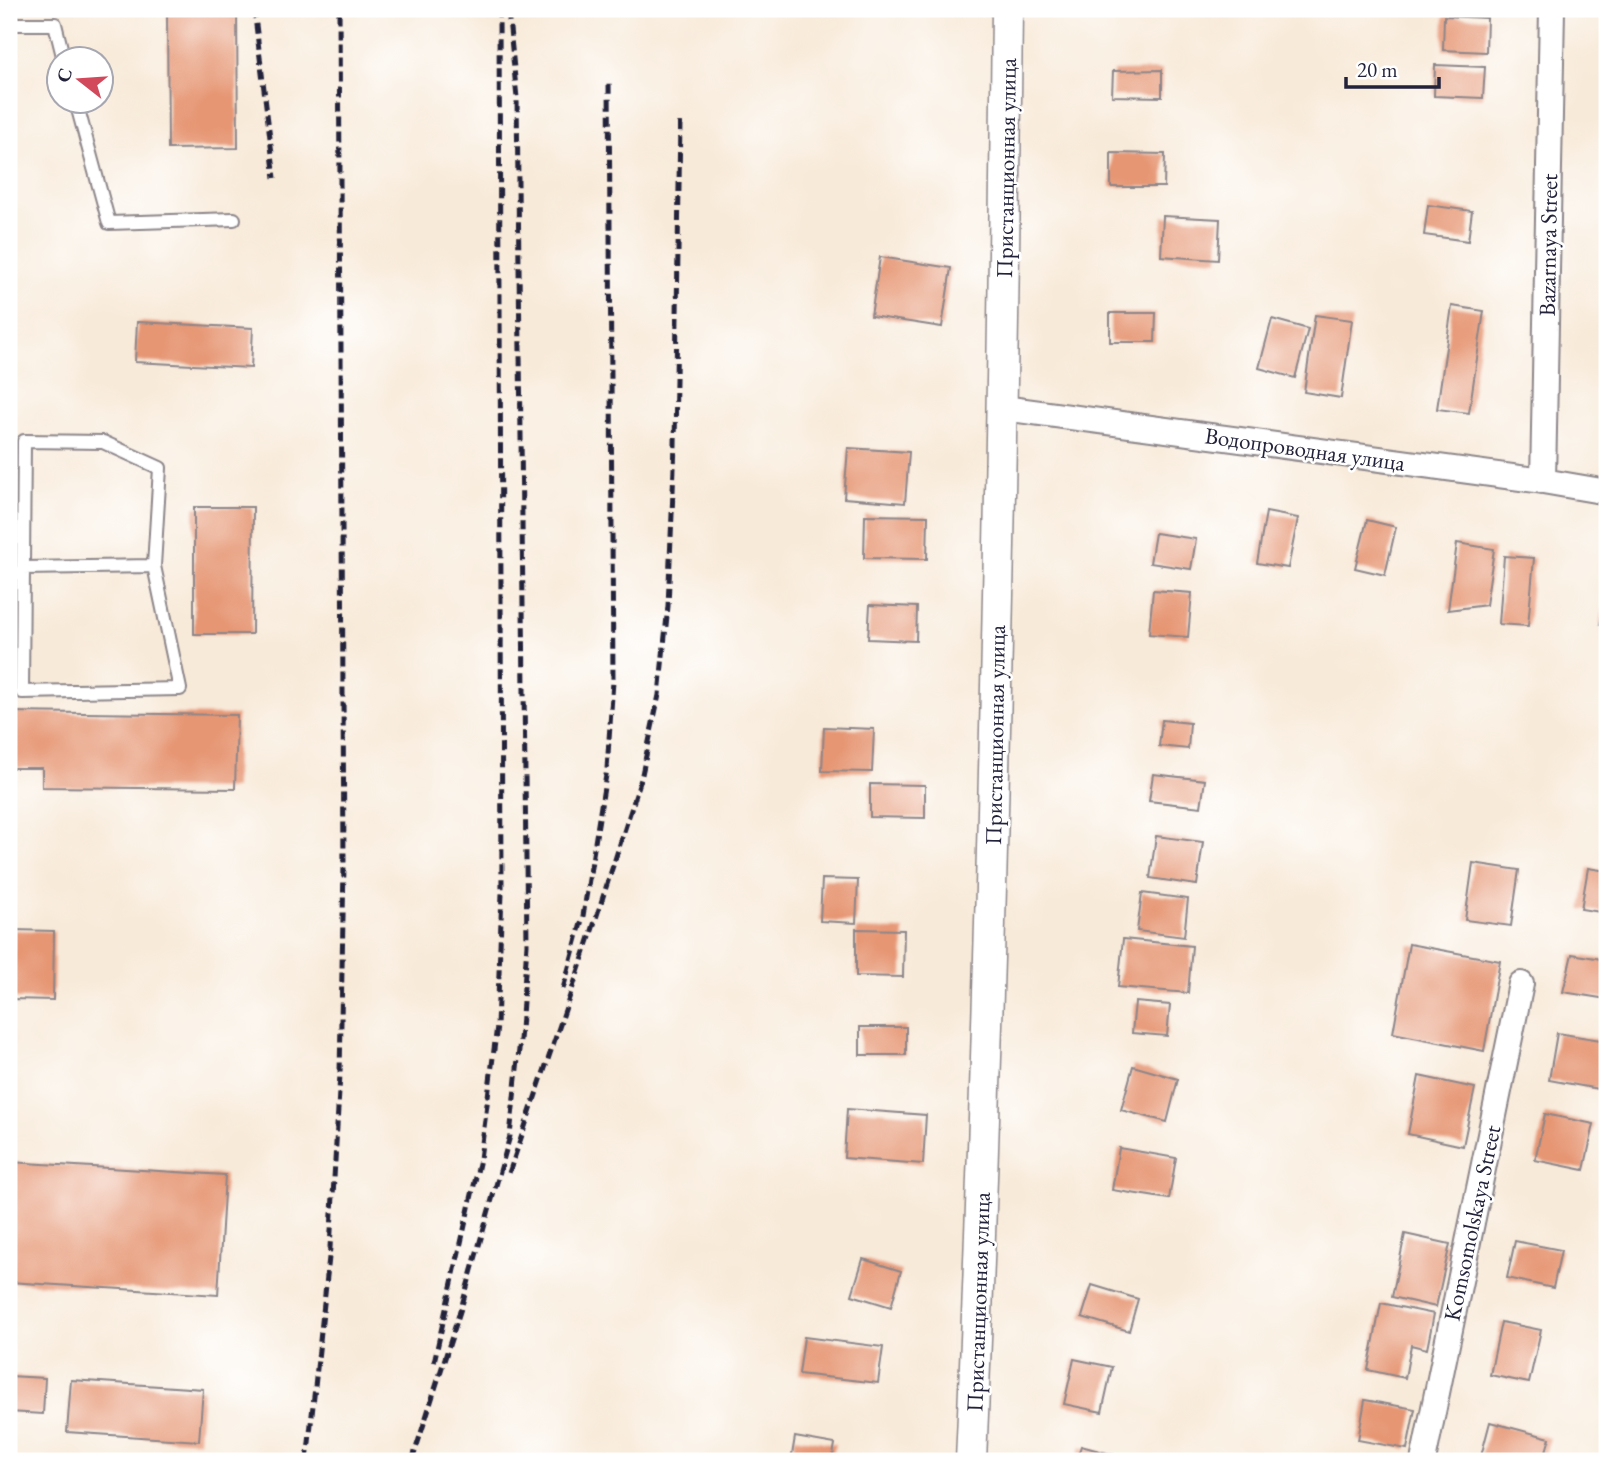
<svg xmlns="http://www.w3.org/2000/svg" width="1616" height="1470" viewBox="0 0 1616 1470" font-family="'EB Garamond',serif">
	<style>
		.building { fill: #e69673 }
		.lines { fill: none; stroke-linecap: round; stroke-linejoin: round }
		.service-casing { stroke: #8d868a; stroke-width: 16 }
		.minor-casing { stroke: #8d868a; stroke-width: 28 }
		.tertiary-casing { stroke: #8d868a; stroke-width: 33 }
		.service { stroke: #fff; stroke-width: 12 }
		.minor { stroke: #fff; stroke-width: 24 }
		.tertiary { stroke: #fff; stroke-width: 30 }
		.rail { stroke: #22223b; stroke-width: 5; stroke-dasharray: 10 5; stroke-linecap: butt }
		.labels { text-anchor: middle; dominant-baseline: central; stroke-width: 5; stroke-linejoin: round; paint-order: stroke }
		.street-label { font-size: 23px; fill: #22223b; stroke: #fff }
	</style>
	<rect width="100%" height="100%" fill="#fff"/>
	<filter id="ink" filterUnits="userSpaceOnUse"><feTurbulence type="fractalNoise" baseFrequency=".0143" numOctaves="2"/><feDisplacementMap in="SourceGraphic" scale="14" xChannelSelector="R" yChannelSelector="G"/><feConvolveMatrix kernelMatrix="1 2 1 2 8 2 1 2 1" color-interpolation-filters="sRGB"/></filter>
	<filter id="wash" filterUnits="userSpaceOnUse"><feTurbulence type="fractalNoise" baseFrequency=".00686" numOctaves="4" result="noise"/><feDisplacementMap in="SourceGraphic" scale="28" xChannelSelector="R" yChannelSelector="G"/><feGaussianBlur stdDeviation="1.57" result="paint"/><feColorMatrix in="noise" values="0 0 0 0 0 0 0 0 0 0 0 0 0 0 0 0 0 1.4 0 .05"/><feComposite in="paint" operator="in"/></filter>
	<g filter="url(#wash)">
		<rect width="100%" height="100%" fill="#f8ead9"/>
		<g id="blocks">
			<path class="building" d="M167,9H237L238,148L168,149Z
				M1444,16L1487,18L1486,52L1443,50Z
				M1435,65L1485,67L1483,98L1434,96Z
				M1162,70V97L1112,96L1113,71Z
				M1111,153L1165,154L1164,187H1111Z
				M1428,205L1472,211L1468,241L1424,235Z
				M1163,216L1220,219L1218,260L1161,256Z
				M880,257L951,268L942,327L871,316Z
				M1452,306L1484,311L1469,413L1437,409Z
				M1110,313H1156L1155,342H1110Z
				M1315,315L1352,320L1341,398L1304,392Z
				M1272,319L1308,329L1295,378L1259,368Z
				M137,322L253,328L251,368L135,362Z
				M848,448L909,452L905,503L844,498Z
				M194,507H253L252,634H194Z
				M1266,512L1298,518L1288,568L1257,563Z
				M865,515L928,516L927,559L864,558Z
				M1367,520L1396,527L1385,575L1355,568Z
				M1155,533L1196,539L1191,569L1150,563Z
				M1457,543L1494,549L1486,605L1448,610Z
				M1504,556L1534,558L1528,626L1499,624Z
				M1153,590L1192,593L1188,637L1149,634Z
				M1606,599H1607V626L1600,624Z
				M870,605L917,607L916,641L868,639Z
				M9,712L237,715L235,789L42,787V768H9Z
				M1162,720L1190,723L1188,749L1159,746Z
				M824,727L874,729L872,772L822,771Z
				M1153,774L1205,780L1201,807L1149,801Z
				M870,784L925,785V818L870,817Z
				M1156,836L1203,842L1197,885L1150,878Z
				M1473,863L1519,870L1511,926L1465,920Z
				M1588,868L1607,871V913L1581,909Z
				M822,879L858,880L856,923L820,921Z
				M1142,893L1188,899L1184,937L1137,931Z
				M856,929L904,930L903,977L856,976Z
				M14,930L54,931L53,1000L12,999L11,1011L9,1010V990H12Z
				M1123,939L1192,946L1188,993L1118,987Z
				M1409,944L1500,961L1484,1051L1393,1033Z
				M1572,954L1607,960V999L1563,992Z
				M1135,1002L1170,1005L1167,1036L1132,1033Z
				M860,1027H906V1055H860Z
				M1557,1033L1607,1041V1070L1604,1090L1549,1080Z
				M1133,1066L1178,1079L1167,1122L1121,1110Z
				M1419,1076L1475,1088L1463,1146L1408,1134Z
				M847,1109L926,1115L923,1164L844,1158Z
				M1545,1114L1594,1124L1584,1170L1535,1160Z
				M1119,1148L1176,1158L1169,1199L1112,1190Z
				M9,1162L225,1175L218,1295L9,1282Z
				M1405,1234L1450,1244L1436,1307L1392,1297Z
				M1515,1241L1561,1250L1553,1288L1507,1278Z
				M863,1259L901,1271L891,1307L852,1295Z
				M1092,1285L1138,1299L1129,1331L1082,1317Z
				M1381,1303L1434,1314L1427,1349L1411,1345L1405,1378L1368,1370Z
				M1501,1322L1541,1330L1529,1383L1490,1375Z
				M804,1337L883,1347L878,1383L799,1374Z
				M1074,1359L1112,1367L1102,1412L1064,1404Z
				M9,1376L45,1378L43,1414L9,1412Z
				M71,1380L203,1389L199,1441L67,1432Z
				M1365,1400L1415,1409L1407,1449L1358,1440Z
				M1490,1422L1550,1438L1543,1461L1480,1460Z
				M795,1437L835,1444L832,1461H791Z
				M1081,1446L1133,1460V1461H1076Z"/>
		</g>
	</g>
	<g filter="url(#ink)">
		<use href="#blocks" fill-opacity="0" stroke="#8d868a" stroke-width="2"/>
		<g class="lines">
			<defs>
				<path id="service" d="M9,24H55L64,60
					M76,102L109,223L234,219
					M24,441L103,442L160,468L154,566L180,689L22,692Z
					M23,568L154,566"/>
				<path id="minor" d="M1003,408L1543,481L1607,492
					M1543,481L1552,9
					M1423,1461L1521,984"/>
				<path id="tertiary" d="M971,1461C992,977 1002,493 1007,9"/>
			</defs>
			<use href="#service" class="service-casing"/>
			<use href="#minor" class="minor-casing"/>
			<use href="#tertiary" class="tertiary-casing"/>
			<use href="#service" class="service"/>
			<use href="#minor" class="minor"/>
			<use href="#tertiary" class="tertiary"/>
			<path class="rail" d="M254,9L275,178
				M563,989L583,916L607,769L613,681L609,80
				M509,1173L588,943L641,779L659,695L668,606L675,445L680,121
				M434,1362L480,1159L497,1026L502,893L499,9
				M307,1461L330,1248L340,1074L344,865L339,9
				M412,1461L462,1305L510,1136L521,1030L527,944L517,98L508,9"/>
		</g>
	</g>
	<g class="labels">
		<g class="street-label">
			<text transform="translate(1006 168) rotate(-89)">Пристанционная улица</text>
			<text transform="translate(1548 245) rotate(-89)">Bazarnaya Street</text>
			<text transform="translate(1305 449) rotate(8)">Водопроводная улица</text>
			<text transform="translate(995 735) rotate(-89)">Пристанционная улица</text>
			<text transform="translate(1472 1223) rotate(-78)">Komsomolskaya Street</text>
			<text transform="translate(978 1302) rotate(-88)">Пристанционная улица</text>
		</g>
	</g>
	<rect width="1616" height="1470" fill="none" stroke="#fff" stroke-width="35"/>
	<g transform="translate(80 80) rotate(287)"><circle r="33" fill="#ffffff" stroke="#a7a7b1" stroke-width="2"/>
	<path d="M0-5L12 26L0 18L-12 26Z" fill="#d1495b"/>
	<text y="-10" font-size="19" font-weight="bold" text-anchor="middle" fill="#22223b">С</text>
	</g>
	<path d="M1346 77v10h93v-10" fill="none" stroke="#22223b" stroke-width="3.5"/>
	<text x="1357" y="77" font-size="21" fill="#22223b" stroke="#ffffff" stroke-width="5" paint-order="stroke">20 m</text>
</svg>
